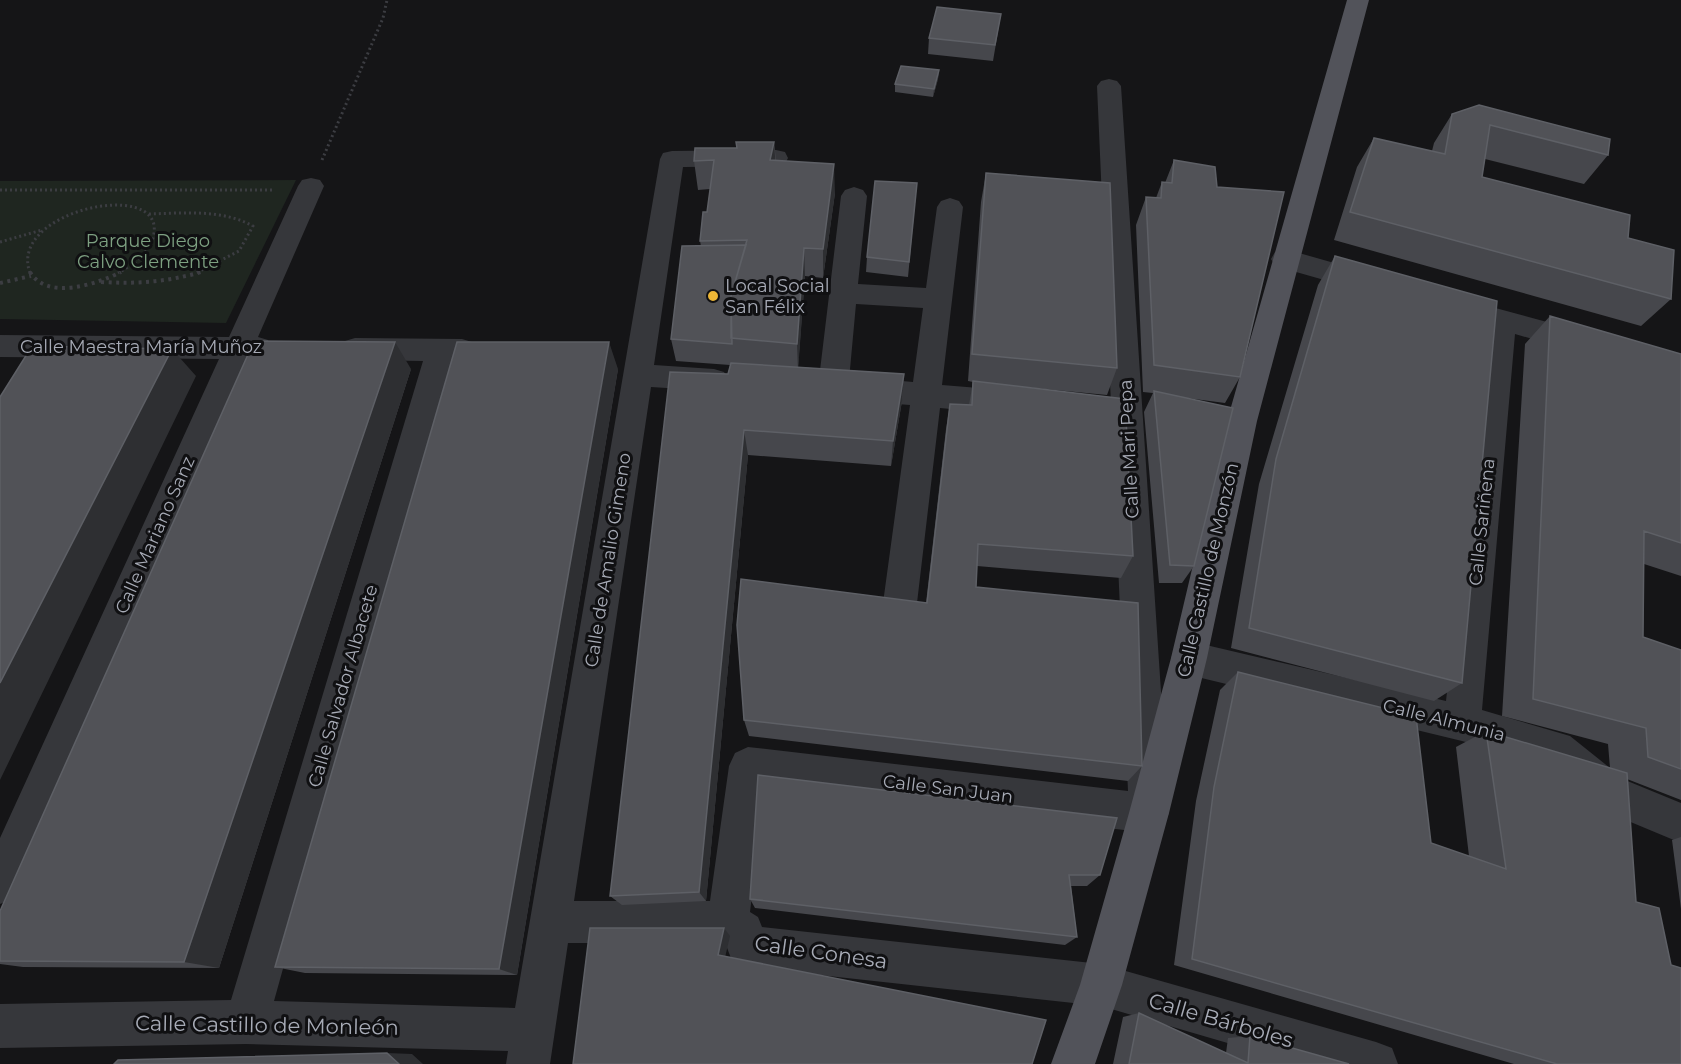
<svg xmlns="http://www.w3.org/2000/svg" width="1681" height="1064" viewBox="0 0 1681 1064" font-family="Montserrat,sans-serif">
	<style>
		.green { fill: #1f2620 }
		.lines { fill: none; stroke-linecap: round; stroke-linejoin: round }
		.path-far1 { stroke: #3c3d42; stroke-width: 3; stroke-dasharray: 2 3; stroke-linecap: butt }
		.path { stroke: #3c3d42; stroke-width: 4; stroke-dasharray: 3 4.5; stroke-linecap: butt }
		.minor { fill: #36373b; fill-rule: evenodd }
		.major { fill: #52535a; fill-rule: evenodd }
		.wall { fill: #46474c }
		.shaded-wall { fill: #2e2f32 }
		.building { fill: #515257; stroke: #5e6066; stroke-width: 1.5 }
		.poi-dot { fill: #edb636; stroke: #101012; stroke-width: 2 }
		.labels { text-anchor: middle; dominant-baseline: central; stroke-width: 6; stroke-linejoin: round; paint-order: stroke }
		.park-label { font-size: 18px; fill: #7ea182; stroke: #101012 }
		.poi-label { font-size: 18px; fill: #a7abb6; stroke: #101012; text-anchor: start }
		.street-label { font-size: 18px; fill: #a7abb6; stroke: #101012 }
		.near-street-label { font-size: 21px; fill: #a7abb6; stroke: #101012 }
	</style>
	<rect width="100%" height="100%" fill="#151517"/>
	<path class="green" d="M296,180L226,323L0,319V181Z"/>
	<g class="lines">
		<path class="path-far1" d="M322,160L383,18L387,0
			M0,190H275
			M149,214C183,213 222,209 253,226L239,251L196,273
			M0,242L42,230
			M30,273C7,211 162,178 154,233C152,251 133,265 118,273"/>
		<path class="path" d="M30,272C47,301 97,284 121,272
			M101,282C137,284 167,282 201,272
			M0,283L31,276"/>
		<path class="minor" d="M1109,79L1117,81L1121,86L1169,813L1163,827L1149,833L765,787L750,912L758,917L762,927L1101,964L1376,1042L1392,1048L1398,1064H1299L1101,1006L747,967L732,961L726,945L722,943H568L550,1064H506L508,1051L246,1044L0,1048V1004L231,1000L423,361L355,360L345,357L340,349L345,341L355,338L462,339L472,342L477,350L472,358L452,361L274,1001L515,1008L660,159L663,153L672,151L776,150L785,152L788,158L785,164L776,166L683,167L654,365L714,369L724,372L729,380L724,388L714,391L651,387L574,901H710L729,766L735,753L748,747L1128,791L1097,86L1101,81Z
			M311,178L320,180L324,186L258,337L268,340L272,348L268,356L249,359L14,898L0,904V838L219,359L0,357V335L229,337L298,186L302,180Z
			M854,187L863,190L867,196L858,284L926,288L937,207L941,201L950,198L959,201L963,207L942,385L1016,391L1027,395L1031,403L1027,411L1016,415L940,408L917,603L912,614L900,618L888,614L883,603L910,405L858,401L847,397L845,393L833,399L822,395L818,387L841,196L845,190ZM856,304L923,308L913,382L858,377L849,380Z
			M1285,249L1380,276L1384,283L1380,290L1370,293L1275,266L1271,259L1275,252Z
			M1451,296L1591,334L1595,342L1591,350L1581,353L1515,334L1482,710L1570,736L1625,780L1681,803V843L1597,808L1547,765L1462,741L1189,675L1176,670L1171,658L1176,646L1189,641L1446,701L1487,326L1441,313L1437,306L1441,299Z"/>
		<path class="major" d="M1347,0H1369L1257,421L1207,658L1169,813L1122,985L1095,1064H1051L1080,985L1129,813L1171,658L1227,421Z"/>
	</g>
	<path class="wall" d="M1001,14L993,61L928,54L929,38Z
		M939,70L938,79L933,97L895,92V84Z
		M1452,114L1608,155L1584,184L1485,159L1482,177L1628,238L1671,299L1641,326L1334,240L1357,167L1374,138L1432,151L1434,143Z
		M774,142L776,160L835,193L823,278L805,276L798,367L904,374L902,401L891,466L748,455L706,901L622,905L610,896L730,365L676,361L671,339L701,246L700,241L707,212L710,189L698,190L694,161L737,148Z
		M1174,160L1240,377L1225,403L1179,397L1194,566L1182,583H1159L1144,412L1153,393L1143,392L1136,225L1146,197L1156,198L1162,182L1165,183Z
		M986,173L1117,368L1107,395L992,384L1133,556L1121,578L977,566L976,587L1142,766L1128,781L749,736L744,720L926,603L946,429L950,404L969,405L973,382L968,381L981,202Z
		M917,183L908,277L866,272L867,257Z
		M1335,256L1462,683L1434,701L1231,648L1259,484L1318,285Z
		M1550,316L1681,354V576L1644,564L1643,637L1681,650V800L1627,779L1636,902L1681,1064H1514L1174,965L1196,801L1220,690L1238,672L1431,843L1469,856L1456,747L1486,731L1610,768L1608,744L1502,716L1525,344Z
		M411,369L219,968L23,967L0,964V911Z
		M618,369L517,975L305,973L275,967Z
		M758,775L1100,875L1087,886H1071L1077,937L1065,945L755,908L750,899Z
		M1681,837V909L1672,840Z
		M1139,1013L1226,1053L1228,1038L1250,1036L1349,1064H1113L1123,1017Z"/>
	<path class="shaded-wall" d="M939,70L938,79L933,97L934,89Z
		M774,142L776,171L770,160Z
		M834,164L835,193L823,278V249Z
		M804,248L805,276L798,371L797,344Z
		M395,342L411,369L219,968L184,962Z
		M609,342L618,369L517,975L499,969Z
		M172,349L196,376L0,780V683Z
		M904,374L902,401L891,466L893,441Z
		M744,430L748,455L706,901L699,892Z
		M724,928L730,936L724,962L718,955Z
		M387,1053L412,1054L423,1064H399Z"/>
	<path class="building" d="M937,7L1001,14L995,45L929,38Z
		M901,66L939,70L934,89L895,84Z
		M1479,105L1610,139L1608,155L1490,125L1482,177L1630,215L1628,238L1674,250L1671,299L1350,212L1374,138L1445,154L1452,114Z
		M736,142H774L770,160L834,164L823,249L804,248L797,344L731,338V296L747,240L700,241L703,212H707L714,160L694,161L695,148H737Z
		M1174,160L1215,167L1217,187L1284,192L1240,377L1154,365L1146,197L1161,198L1162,182L1172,183Z
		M986,173L1110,183L1117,368L972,354Z
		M875,181L917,183L909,262L867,257Z
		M746,245L731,296L732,344L671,339L682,246Z
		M1335,256L1497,301L1462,683L1249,628L1276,459Z
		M1550,316L1681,354V543L1644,531L1643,637L1681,650V769L1648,757L1646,728L1533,699Z
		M254,341L395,342L184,962L0,961V911Z
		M457,342H609L499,969L275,967Z
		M32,346L172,349L0,683V397Z
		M731,363L904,374L893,441L744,430L699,892L610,896L670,372L728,374Z
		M973,381L1125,399L1133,556L978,544L976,587L1138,603L1142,766L744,720L737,625L741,579L927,603L950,404L972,405Z
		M1154,391L1233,408L1194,566L1170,565Z
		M1238,672L1416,716L1431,843L1506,869L1486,731L1627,773L1636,902L1659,908L1671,965L1681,968V1064H1557L1192,959L1214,787Z
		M758,775L1117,818L1100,875H1069L1077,937L750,899Z
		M590,928H724L718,955L1046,1020L1032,1064H573Z
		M1139,1013L1248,1063L1250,1036L1349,1064H1129Z
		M387,1053L399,1064H114L118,1060Z"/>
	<circle class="poi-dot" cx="713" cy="296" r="6"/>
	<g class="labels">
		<g class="park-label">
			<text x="148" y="241">Parque Diego<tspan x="148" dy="21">Calvo Clemente</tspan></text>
		</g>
		<g class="poi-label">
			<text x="725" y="286">Local Social<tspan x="725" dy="21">San Félix</tspan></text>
		</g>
		<g class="street-label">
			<text x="141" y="347">Calle Maestra María Muñoz</text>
			<text transform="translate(1129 449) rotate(-93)">Calle Mari Pepa</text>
			<text transform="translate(1482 522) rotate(-84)">Calle Sariñena</text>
			<text transform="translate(155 535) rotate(-66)">Calle Mariano Sanz</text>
			<text transform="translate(608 560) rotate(-81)">Calle de Amalio Gimeno</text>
			<text transform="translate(1208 570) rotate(-77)">Calle Castillo de Monzón</text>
			<text transform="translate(343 686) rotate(-74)">Calle Salvador Albacete</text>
			<text transform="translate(1444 720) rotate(14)">Calle Almunia</text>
			<text transform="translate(948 789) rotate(7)">Calle San Juan</text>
		</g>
		<g class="near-street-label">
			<text transform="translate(821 952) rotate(8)">Calle Conesa</text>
			<text transform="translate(1221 1020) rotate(16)">Calle Bárboles</text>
			<text transform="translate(267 1025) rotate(1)">Calle Castillo de Monleón</text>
		</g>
	</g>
</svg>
